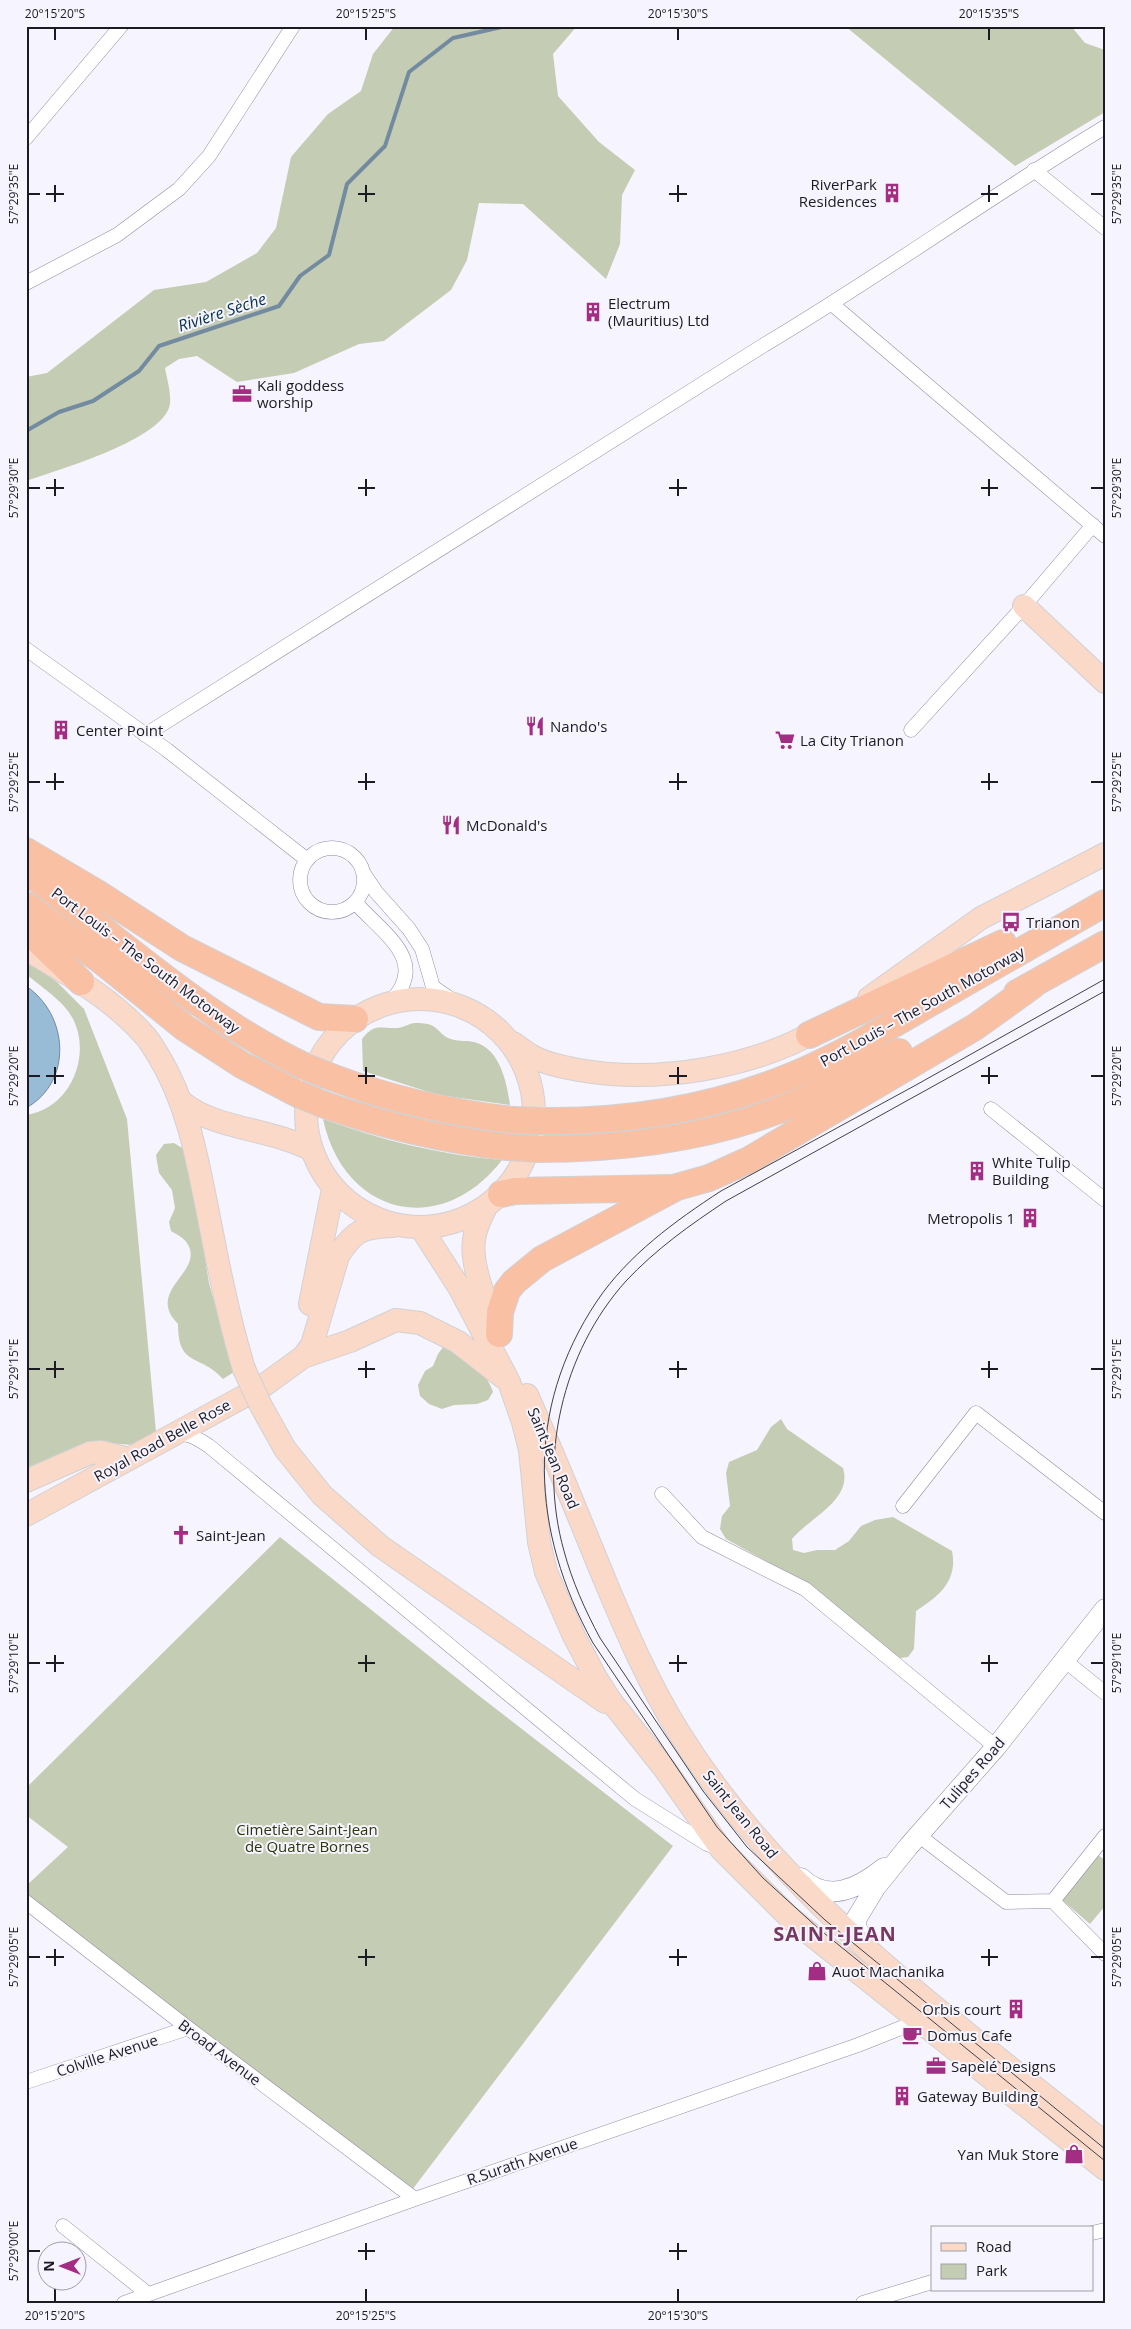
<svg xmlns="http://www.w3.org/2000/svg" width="1131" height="2329" viewBox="0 0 1131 2329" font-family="'Open Sans',sans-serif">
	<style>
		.green { fill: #c4ccb3 }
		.water { fill: #98bbd6; stroke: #738ba0 }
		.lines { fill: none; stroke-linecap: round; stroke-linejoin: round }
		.stream { stroke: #738ba0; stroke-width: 4 }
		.street-casing { stroke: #918da4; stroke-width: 15 }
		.secondary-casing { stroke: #918da4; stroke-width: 21 }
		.primary-casing { stroke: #d2d1d3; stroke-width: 24 }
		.highway-casing { stroke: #d2d1d3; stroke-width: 28 }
		.street { stroke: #fff; stroke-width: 14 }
		.secondary { stroke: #fff; stroke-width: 20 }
		.primary { stroke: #fbd9c8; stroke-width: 22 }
		.highway { stroke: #f9c0a3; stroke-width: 26 }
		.tram { stroke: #424149; stroke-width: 1 }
		.primary-bridge-casing { stroke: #d2d1d3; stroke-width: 24; stroke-linecap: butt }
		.highway-bridge-casing { stroke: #d2d1d3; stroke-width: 28; stroke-linecap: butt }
		.primary-bridge { stroke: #fbd9c8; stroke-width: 22 }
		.highway-bridge { stroke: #f9c0a3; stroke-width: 26 }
		.ticks { fill: none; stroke: #1c1b23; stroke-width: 2 }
		.labels { text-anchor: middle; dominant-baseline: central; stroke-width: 4; stroke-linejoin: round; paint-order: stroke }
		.poi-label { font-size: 15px; fill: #1c1b23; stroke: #f6f4fe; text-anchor: start }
		.street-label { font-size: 15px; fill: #1c1b23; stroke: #f6f4fe }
		.park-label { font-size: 15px; fill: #2c370a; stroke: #f6f4fe }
		.water-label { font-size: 16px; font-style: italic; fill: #03314c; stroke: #f6f4fe }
		.district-label { font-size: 20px; font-weight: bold; letter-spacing: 1px; fill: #753961; stroke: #f6f4fe }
		.neatline { fill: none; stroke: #1c1b23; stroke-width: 2 }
		.ticks-label { font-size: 12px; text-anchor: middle; fill: #1c1b23 }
	</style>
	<rect width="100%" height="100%" fill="#f6f4fe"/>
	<path class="green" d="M395,26H577L553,54L558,96L599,142L635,170L622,195L620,244L606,279L523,204L479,203L467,260L451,290L384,341L359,344L294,373L237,382L197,356L179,359L165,368C167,379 171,392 170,403C167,439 57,470 26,481V377L47,373L154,290L206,282L257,253L276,228L291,157L328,114L361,91L373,54Z
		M845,26H1071L1085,43L1105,50V112L1015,166Z
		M26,960L57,982L84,1009L127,1119L156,1432L133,1445L107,1443L26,1475V1115C70,1109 92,1056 73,1019C64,1001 41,987 26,974Z
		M414,1023C420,1023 428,1023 433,1026C438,1029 442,1035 448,1038C457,1042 465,1040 474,1042C500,1048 507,1083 510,1105L438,1095L363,1071L362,1039C375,1022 380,1029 398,1028C404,1027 409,1024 414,1023Z
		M323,1119C381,1140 440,1155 502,1160C441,1239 344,1216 323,1119Z
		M174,1143L182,1148L189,1158L209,1283L234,1372L223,1379C200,1353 178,1368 178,1324C144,1290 206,1272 187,1243C184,1238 176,1234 171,1231L169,1222L175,1208L172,1190L159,1173L156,1155L164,1144Z
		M444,1346C464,1359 486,1369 493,1392L488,1400L477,1404L454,1405L442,1409L429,1404L420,1396L418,1385L425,1371L433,1366L438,1354Z
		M781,1419L787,1429L843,1468C853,1500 809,1518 792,1539L793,1550L804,1553L817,1550H835L849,1541L861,1526L875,1520L893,1517L952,1551C958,1581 939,1596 916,1611L914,1649L908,1657L900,1658L890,1651L780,1569L726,1539L720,1529L722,1516L730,1506L726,1473L729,1462L757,1450L771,1427Z
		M280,1537L478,1695L673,1846L409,2194L26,1896V1886L68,1847L26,1815V1788Z
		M1098,1855L1105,1860V1906L1090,1924L1061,1899Z"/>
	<path class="water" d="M26,986C69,1015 73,1082 26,1108Z"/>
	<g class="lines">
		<path class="stream" d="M26,431L59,412L93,401L139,371L159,346L279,306L300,276L329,255L347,184L385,146L409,72L453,38L506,26"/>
		<defs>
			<path id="street" d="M26,138L121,26
				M1034,170L1105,228
				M26,283L117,235L179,189L209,156L293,26
				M832,304L1105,536
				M26,649L167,750L306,859
				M911,730L1024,606L1093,525
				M145,735L764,345C880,276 989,197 1105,127
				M300 880a32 32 0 1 1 64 0a32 32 0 1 1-64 0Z
				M364,874L376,892L409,929L422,949L433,987L459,1005
				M355,902C382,933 431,961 390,1002
				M991,1109L1105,1200
				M176,1433C189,1433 198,1439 209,1446L635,1799L707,1844L718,1848
				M662,1494L702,1537L805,1589L996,1747
				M903,1506L976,1413L1105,1513
				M1064,1660L1105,1693
				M918,1835L1006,1902L1053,1901L1105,1954
				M1053,1901L1105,1836
				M26,1902L188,2028L415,2199
				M26,2082L188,2028
				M63,2226L148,2294
				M1092,2233L1105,2230
				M124,2303L415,2199L858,2045L921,2020
				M863,2303L932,2282"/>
			<path id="secondary" d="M801,1878C828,1904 859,1888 884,1868
				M861,1943L855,1921L875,1888L908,1847L996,1747L1105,1609"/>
			<path id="primary" d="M1024,606L1105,682
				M26,949C68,974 113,999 145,1036C150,1041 154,1049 158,1055C190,1107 199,1169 211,1228C220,1275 230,1323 244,1369
				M869,998L981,918L1105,854
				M306 1113a114 114 0 1 1 228 0a114 114 0 1 1-228 0Z
				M513,1043C519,1047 525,1052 532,1056C546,1064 563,1067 579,1070C657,1084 755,1068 823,1027
				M183,1103C214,1129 273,1129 312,1150
				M486,1207C481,1217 475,1228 474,1240C470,1268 489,1308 499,1335
				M421,1228L459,1287L509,1382L523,1422L530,1450L539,1542L546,1572L573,1634L596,1678L610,1700L664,1768L721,1849L789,1917L1105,2169
				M310,1304L333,1189
				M303,1357L350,1341L396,1320L420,1323L458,1342L503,1377
				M527,1395C555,1457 580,1520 606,1583C627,1633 649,1684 678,1731C783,1901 952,2020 1105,2143
				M260,1404L285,1449L322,1495L380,1546L605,1702
				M26,1481L90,1453L101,1452L129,1459
				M26,1515L263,1386L303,1357L312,1345L338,1256C354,1230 363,1227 393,1226"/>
			<path id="highway" d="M26,851L97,893L182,948L319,1017L355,1019
				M26,871C119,938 201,1017 306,1067
				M26,905L103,962L185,1028L242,1065L298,1094
				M26,929L81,982
				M1017,993L1105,944
				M809,1035L1003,943
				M334,1078C393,1100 451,1113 513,1120
				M325,1105C385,1126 444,1140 507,1147
				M543,1121C628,1122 714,1108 794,1075C844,1054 890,1026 937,999C993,967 1049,935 1105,903
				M538,1149C626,1149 719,1137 801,1101C834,1086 866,1068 899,1052
				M501,1194L515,1191L671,1188
				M499,1334L500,1312L507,1291L514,1282L542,1259L677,1187L709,1178L749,1160L975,1027L1032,986"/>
		</defs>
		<use href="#street" class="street-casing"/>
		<use href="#secondary" class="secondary-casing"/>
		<use href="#primary" class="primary-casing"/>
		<use href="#highway" class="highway-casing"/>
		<use href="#street" class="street"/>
		<use href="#secondary" class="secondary"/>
		<use href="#primary" class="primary"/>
		<use href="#highway" class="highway"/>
		<path class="tram" d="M1105,979L916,1085L721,1191C675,1221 628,1255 597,1301C524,1410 531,1531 593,1643L717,1827L763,1878L819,1929L1105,2161
			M1105,991L726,1201C690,1225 656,1249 626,1281C562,1352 538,1459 564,1551C572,1581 585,1610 600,1638L703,1791L747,1847L825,1920L1105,2149"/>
		<defs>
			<path id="primary-bridge" d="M244,1369L260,1404"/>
			<path id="highway-bridge" d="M306,1067L334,1078
				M298,1094L325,1105
				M513,1120L543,1121
				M507,1147L538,1149"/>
		</defs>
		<use href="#primary-bridge" class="primary-bridge-casing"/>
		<use href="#highway-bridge" class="highway-bridge-casing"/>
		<use href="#primary-bridge" class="primary-bridge"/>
		<use href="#highway-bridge" class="highway-bridge"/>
	</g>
	<path class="ticks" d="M55,28V40M366,28V40M678,28V40M989,28V40M55,185V202M366,185V202M678,185V202M989,185V202M28,194H40M46,194H64M358,194H375M669,194H687M981,194H998M1091,194H1104M55,479V496M366,479V496M678,479V496M989,479V496M28,488H40M46,488H64M358,488H375M669,488H687M981,488H998M1091,488H1104M55,773V790M366,773V790M678,773V790M989,773V790M28,782H40M46,782H64M358,782H375M669,782H687M981,782H998M1091,782H1104M55,1067V1084M366,1067V1084M678,1067V1084M989,1067V1084M28,1076H40M46,1076H64M358,1076H375M669,1076H687M981,1076H998M1091,1076H1104M55,1361V1378M366,1361V1378M678,1361V1378M989,1361V1378M28,1369H40M46,1369H64M358,1369H375M669,1369H687M981,1369H998M1091,1369H1104M55,1655V1672M366,1655V1672M678,1655V1672M989,1655V1672M28,1663H40M46,1663H64M358,1663H375M669,1663H687M981,1663H998M1091,1663H1104M55,1949V1966M366,1949V1966M678,1949V1966M989,1949V1966M28,1957H40M46,1957H64M358,1957H375M669,1957H687M981,1957H998M1091,1957H1104M366,2243V2260M678,2243V2260M28,2251H40M358,2251H375M669,2251H687M55,2289V2302M366,2289V2302M678,2289V2302"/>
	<defs>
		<symbol id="building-bare" viewBox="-9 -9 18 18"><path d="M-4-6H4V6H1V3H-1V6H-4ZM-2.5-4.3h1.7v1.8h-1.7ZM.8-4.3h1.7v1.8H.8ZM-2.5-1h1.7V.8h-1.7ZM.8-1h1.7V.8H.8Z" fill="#a42d84" stroke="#f6f4fe" stroke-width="2.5" paint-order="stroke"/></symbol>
		<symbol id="office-bare" viewBox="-9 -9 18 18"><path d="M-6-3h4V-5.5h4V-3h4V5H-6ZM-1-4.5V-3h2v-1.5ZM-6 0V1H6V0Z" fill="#a42d84" stroke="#f6f4fe" stroke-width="2.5" paint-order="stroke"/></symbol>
		<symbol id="restaurant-bare" viewBox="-9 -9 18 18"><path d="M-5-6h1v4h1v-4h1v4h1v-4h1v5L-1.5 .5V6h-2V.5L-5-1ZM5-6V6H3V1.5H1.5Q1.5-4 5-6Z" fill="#a42d84" stroke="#f6f4fe" stroke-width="2.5" paint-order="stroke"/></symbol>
		<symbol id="supermarket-bare" viewBox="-9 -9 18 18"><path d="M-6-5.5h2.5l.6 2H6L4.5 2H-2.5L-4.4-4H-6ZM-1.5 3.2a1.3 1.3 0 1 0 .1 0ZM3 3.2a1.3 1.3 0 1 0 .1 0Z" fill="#a42d84" stroke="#f6f4fe" stroke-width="2.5" paint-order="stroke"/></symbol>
		<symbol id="bus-bare" viewBox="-9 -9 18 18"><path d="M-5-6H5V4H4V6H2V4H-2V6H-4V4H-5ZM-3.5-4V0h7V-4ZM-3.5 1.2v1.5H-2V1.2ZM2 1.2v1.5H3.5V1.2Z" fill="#a42d84" stroke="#f6f4fe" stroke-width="2.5" paint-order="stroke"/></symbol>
		<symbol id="church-bare" viewBox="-9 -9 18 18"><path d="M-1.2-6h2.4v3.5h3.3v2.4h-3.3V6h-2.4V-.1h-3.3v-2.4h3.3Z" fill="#a42d84" stroke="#f6f4fe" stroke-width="2.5" paint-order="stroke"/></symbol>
		<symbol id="shop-bare" viewBox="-9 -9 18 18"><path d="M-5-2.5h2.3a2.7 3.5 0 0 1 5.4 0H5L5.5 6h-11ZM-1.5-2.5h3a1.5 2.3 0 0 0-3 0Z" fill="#a42d84" stroke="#f6f4fe" stroke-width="2.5" paint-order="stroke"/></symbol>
		<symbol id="cafe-bare" viewBox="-9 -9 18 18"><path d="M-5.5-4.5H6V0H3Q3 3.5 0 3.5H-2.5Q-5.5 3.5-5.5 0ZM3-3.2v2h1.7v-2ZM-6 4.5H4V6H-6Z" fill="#a42d84" stroke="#f6f4fe" stroke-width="2.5" paint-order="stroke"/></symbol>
	</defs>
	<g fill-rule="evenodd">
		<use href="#building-bare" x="878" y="179" width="28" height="28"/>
		<use href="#building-bare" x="579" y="298" width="28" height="28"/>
		<use href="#office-bare" x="228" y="380" width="28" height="28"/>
		<use href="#restaurant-bare" x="521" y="712" width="28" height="28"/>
		<use href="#building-bare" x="47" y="716" width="28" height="28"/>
		<use href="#supermarket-bare" x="771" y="726" width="28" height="28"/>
		<use href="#restaurant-bare" x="437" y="811" width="28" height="28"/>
		<use href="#bus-bare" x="997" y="908" width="28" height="28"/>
		<use href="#building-bare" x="963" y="1157" width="28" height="28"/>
		<use href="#building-bare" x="1016" y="1204" width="28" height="28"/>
		<use href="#church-bare" x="167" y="1521" width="28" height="28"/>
		<use href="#shop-bare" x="803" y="1957" width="28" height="28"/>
		<use href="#building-bare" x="1002" y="1995" width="28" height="28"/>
		<use href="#cafe-bare" x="898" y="2021" width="28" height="28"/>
		<use href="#office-bare" x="922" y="2052" width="28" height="28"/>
		<use href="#building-bare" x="888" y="2082" width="28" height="28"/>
		<use href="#shop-bare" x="1060" y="2140" width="28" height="28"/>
	</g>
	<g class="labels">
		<g class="poi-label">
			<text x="877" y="184" text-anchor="end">RiverPark<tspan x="877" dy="17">Residences</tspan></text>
			<text x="608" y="303">Electrum<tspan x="608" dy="17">(Mauritius) Ltd</tspan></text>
			<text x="257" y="385">Kali goddess<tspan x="257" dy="17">worship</tspan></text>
			<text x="550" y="726">Nando's</text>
			<text x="76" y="730">Center Point</text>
			<text x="800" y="740">La City Trianon</text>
			<text x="466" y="825">McDonald's</text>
			<text x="1026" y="922">Trianon</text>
			<text x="992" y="1162">White Tulip<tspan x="992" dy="17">Building</tspan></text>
			<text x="1015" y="1218" text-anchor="end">Metropolis 1</text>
			<text x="196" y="1535">Saint-Jean</text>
			<text x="832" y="1971">Auot Machanika</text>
			<text x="1001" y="2009" text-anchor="end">Orbis court</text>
			<text x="927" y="2035">Domus Cafe</text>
			<text x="951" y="2066">Sapelé Designs</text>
			<text x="917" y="2096">Gateway Building</text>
			<text x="1059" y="2154" text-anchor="end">Yan Muk Store</text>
		</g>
		<g class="street-label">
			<text transform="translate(146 960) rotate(37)">Port Louis – The South Motorway</text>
			<text transform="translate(922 1006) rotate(-29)">Port Louis – The South Motorway</text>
			<text transform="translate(162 1440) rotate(-29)">Royal Road Belle Rose</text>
			<text transform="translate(554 1458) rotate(67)">Saint Jean Road</text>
			<text transform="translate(972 1773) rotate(-49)">Tulipes Road</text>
			<text transform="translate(741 1814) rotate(51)">Saint Jean Road</text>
			<text transform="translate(220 2052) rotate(37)">Broad Avenue</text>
			<text transform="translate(107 2055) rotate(-18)">Colville Avenue</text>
			<text transform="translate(522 2161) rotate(-19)">R.Surath Avenue</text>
		</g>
		<g class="park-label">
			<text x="307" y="1829">Cimetière Saint-Jean<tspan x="307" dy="17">de Quatre Bornes</tspan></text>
		</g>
		<g class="water-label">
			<text transform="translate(222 312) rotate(-18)">Rivière Sèche</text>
		</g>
		<g class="district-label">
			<text x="835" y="1933">SAINT-JEAN</text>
		</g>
	</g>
	<rect width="1131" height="2329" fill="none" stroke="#f6f4fe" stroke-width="55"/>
	<rect x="931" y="2226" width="162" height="65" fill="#f6f4fe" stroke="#9f9da6"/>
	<rect x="941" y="2243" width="25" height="8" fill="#fbd9c8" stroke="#9f9da6"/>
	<text x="976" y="2252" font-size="15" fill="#1c1b23">Road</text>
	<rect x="941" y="2264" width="25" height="15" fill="#c4ccb3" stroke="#9f9da6"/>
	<text x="976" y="2276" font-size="15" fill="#1c1b23">Park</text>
	<g transform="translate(62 2266) rotate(270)"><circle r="24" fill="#f6f4fe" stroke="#9f9da6"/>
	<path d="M0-4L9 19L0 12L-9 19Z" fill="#a42d84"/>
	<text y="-8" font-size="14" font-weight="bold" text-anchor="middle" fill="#1c1b23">N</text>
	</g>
	<rect x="28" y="28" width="1076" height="2274" class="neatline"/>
	<g class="ticks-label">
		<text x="55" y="18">20°15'20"S</text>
		<text x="366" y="18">20°15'25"S</text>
		<text x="678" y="18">20°15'30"S</text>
		<text x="989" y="18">20°15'35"S</text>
		<text transform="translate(1117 194) rotate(-90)" y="4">57°29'35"E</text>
		<text transform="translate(14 194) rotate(-90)" y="4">57°29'35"E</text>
		<text transform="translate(1117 488) rotate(-90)" y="4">57°29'30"E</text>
		<text transform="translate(14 488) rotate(-90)" y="4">57°29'30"E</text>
		<text transform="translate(1117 782) rotate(-90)" y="4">57°29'25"E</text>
		<text transform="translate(14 782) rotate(-90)" y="4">57°29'25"E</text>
		<text transform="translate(1117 1076) rotate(-90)" y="4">57°29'20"E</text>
		<text transform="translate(14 1076) rotate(-90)" y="4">57°29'20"E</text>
		<text transform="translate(14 1369) rotate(-90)" y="4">57°29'15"E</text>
		<text transform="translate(1117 1369) rotate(-90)" y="4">57°29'15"E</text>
		<text transform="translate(1117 1663) rotate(-90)" y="4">57°29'10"E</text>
		<text transform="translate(14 1663) rotate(-90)" y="4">57°29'10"E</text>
		<text transform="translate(14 1957) rotate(-90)" y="4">57°29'05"E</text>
		<text transform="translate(1117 1957) rotate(-90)" y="4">57°29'05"E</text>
		<text transform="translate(14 2251) rotate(-90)" y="4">57°29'00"E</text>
		<text x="55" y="2320">20°15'20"S</text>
		<text x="366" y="2320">20°15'25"S</text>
		<text x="678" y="2320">20°15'30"S</text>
	</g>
</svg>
